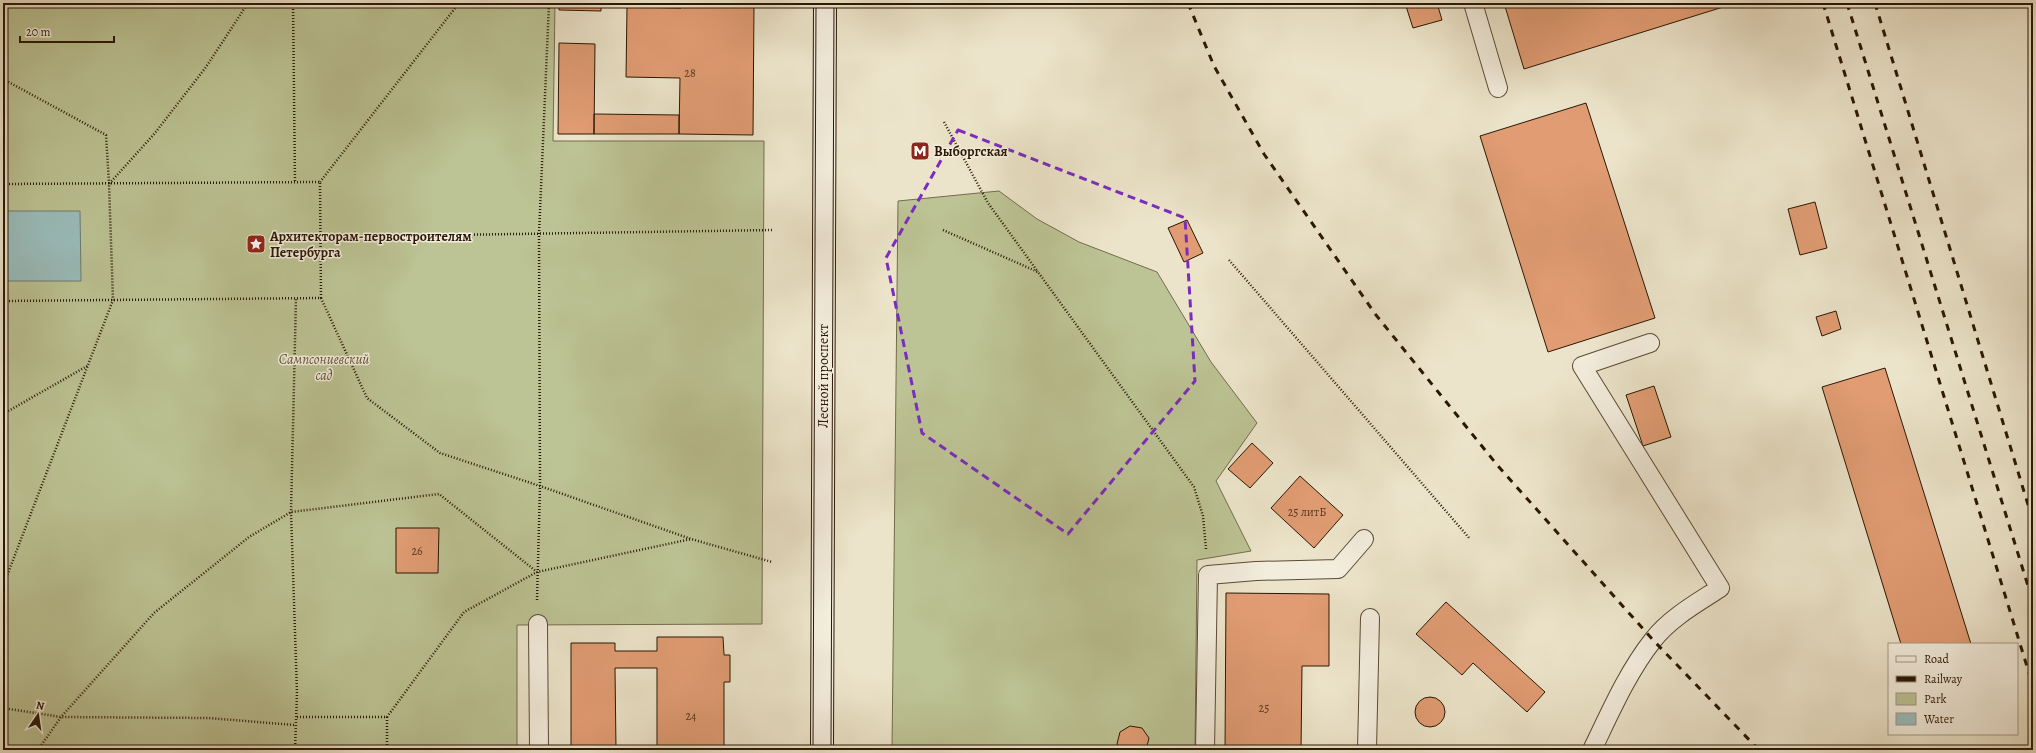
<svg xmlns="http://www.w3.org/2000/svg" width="2036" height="753" viewBox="0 0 2036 753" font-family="Alegreya,serif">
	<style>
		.green { fill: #bcc394; stroke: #726d4c }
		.water { fill: #9abebd; stroke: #6d7b73 }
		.building { fill: #e19c73; stroke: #291704 }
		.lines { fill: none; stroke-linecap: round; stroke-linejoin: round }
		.lane-casing { stroke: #5a4a36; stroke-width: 20 }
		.secondary-casing { stroke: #291704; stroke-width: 24 }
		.path { stroke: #291704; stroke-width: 2.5; stroke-dasharray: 1 2; stroke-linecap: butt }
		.lane { stroke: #f3eddd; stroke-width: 18 }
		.secondary { stroke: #f3eddd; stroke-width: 22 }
		.tram { stroke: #291704; stroke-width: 1 }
		.rail { stroke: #291704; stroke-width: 3; stroke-dasharray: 7 7; stroke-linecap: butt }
		.marked { fill: none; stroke: #7b2cbf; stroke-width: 3; stroke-dasharray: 8 5; stroke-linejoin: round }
		.labels { text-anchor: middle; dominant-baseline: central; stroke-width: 3; stroke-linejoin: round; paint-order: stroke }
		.number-label { font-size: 12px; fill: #573820 }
		.poi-label { font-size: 14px; font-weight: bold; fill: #291704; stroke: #f3eddd; text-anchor: start }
		.park-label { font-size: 14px; font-style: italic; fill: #5c5336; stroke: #f3eddd }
		.street-label { font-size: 14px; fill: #291704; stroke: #f3eddd }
	</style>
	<rect width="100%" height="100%" fill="#ece4ca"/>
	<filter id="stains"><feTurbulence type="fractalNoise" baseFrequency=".005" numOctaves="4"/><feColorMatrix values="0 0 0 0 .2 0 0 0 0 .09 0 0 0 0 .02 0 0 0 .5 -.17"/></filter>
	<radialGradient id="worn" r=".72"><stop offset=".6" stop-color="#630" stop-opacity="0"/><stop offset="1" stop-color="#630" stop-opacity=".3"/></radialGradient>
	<path class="green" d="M3,3H555L553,141H764L762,624L517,625V750H3Z
		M999,191L1037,219L1079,242L1157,272L1211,362L1257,423L1216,481L1251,551L1197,560L1195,750H892L898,201Z"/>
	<path class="water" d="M3,211H80L81,281H3Z"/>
	<path class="building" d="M559,3H601V11L559,10Z
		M681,3H754L753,135L679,134L680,78L626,77L627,7L681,8Z
		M1405,3H1437L1442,20L1413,28Z
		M1504,3H1736L1524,69Z
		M559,43L595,44L594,134H558Z
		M1586,103L1655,318L1548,352L1480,136Z
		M594,114L679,115V134H594Z
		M1815,202L1827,248L1800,255L1788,209Z
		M1187,220L1203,253L1184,262L1168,228Z
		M1836,311L1841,329L1822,336L1816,317Z
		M1885,368L1971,644H1901L1822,387Z
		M1654,386L1671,437L1643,446L1626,395Z
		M1252,443L1273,463L1250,488L1228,469Z
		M1300,476L1343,515L1314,548L1271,508Z
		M396,528H439L438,573H396Z
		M1226,593L1329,594V666H1302L1301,750H1225Z
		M1446,602L1545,692L1527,712L1473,663L1462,675L1416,634Z
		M657,637H723L724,655H730V682H724V750H657V668H615L616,750H571V643H615V651H657Z
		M1415 712a15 15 0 1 1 30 0a15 15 0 1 1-30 0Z
		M1130,726L1142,728L1149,738L1146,750H1121L1117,744L1120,732Z"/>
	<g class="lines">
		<defs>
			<path id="lane" d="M1473,3L1498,88
				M538,624L539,750
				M1205,750L1208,575L1256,571L1338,569L1364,539
				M1367,750L1370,618
				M1592,750C1610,713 1627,673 1653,640C1670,618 1697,603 1720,588L1582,366L1650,343"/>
			<path id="secondary" d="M822,750L825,3"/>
		</defs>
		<use href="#lane" class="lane-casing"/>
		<use href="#secondary" class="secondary-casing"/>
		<path class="path" d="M293,3L295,182
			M3,79L106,135L109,183
			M944,122L988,203L1038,272
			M320,182L459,3
			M3,184L320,182L321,298L3,301
			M943,230L1038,272L1194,487L1203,516L1206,549
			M321,237L774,230
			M1229,260L1470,539
			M321,298L367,398L440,453L540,486L691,539L772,562
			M3,414L89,365
			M3,586L113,300L109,184L155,133L206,67L248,3
			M537,600L540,486L539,234L549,3
			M3,708L61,717L208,718L295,725
			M297,717H387V750
			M387,717L464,612L537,572
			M38,750L61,717L154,613L249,537L291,512L439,494L537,572L691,539
			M295,750L297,693L291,512L296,298"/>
		<use href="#lane" class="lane"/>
		<use href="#secondary" class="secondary"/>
		<path class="tram" d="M813,750L816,3
			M831,750L834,3"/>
		<path class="rail" d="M1188,3L1214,66L1264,154L1376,315L1498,466L1653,640L1759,750
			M1823,3L2033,686
			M1847,3L2033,602
			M1875,3L2033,521"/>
	</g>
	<path class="marked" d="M958,130L1185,218L1195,381L1068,534L922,433L886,258Z"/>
	<defs>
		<symbol id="metro-square" viewBox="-11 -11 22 22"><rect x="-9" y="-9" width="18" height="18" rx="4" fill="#8f2418" stroke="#f3eddd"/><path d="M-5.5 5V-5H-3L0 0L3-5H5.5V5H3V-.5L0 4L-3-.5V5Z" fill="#fff"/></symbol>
		<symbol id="sight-square" viewBox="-11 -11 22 22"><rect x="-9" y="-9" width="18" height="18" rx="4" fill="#8f2418" stroke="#f3eddd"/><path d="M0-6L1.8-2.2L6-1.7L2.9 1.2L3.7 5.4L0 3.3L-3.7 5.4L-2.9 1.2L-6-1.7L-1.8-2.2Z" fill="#fff"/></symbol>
	</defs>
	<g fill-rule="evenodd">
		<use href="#metro-square" x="909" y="140" width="22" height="22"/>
		<use href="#sight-square" x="245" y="233" width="22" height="22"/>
	</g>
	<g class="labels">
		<g class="number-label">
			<text x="690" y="73">28</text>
			<text x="1307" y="512">25 литБ</text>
			<text x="417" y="551">26</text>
			<text x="1264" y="708">25</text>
			<text x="691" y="716">24</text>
		</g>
		<g class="poi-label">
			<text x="934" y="151">Выборгская</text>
			<text x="270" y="236">Архитекторам-первостроителям<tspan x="270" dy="16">Петербурга</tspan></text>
		</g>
		<g class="park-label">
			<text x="324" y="359">Сампсониевский<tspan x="324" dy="16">сад</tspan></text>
		</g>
		<g class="street-label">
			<text transform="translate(823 376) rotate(-90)">Лесной проспект</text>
		</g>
	</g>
	<rect width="2036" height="753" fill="none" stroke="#ece4ca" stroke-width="16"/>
	<rect x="4" y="4" width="2028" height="745" fill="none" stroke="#291704" stroke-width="2"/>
	<rect x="8" y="8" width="2020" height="737" fill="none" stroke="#291704"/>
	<rect x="1888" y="643" width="130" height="92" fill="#f3eddd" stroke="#a29786"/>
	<rect x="1896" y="656" width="20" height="6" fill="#f3eddd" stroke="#a29786"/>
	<text x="1924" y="663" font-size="12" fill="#291704">Road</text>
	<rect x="1896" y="676" width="20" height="6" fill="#291704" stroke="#a29786"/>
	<text x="1924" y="683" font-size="12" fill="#291704">Railway</text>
	<rect x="1896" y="693" width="20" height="12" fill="#bcc394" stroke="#a29786"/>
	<text x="1924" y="703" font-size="12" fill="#291704">Park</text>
	<rect x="1896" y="713" width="20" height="12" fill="#9abebd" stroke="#a29786"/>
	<text x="1924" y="723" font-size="12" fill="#291704">Water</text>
	<g transform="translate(38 715) rotate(13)" stroke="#f3eddd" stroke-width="3" paint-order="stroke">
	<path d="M0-3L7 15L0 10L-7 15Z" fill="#291704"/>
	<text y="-6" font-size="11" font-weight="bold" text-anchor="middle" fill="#291704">N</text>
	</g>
	<path d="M20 36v6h94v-6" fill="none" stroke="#291704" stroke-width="2"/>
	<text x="26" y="36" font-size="12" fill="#291704" stroke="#f3eddd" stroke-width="3" paint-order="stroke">20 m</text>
	<rect width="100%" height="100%" filter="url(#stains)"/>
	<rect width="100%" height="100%" fill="url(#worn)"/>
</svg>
